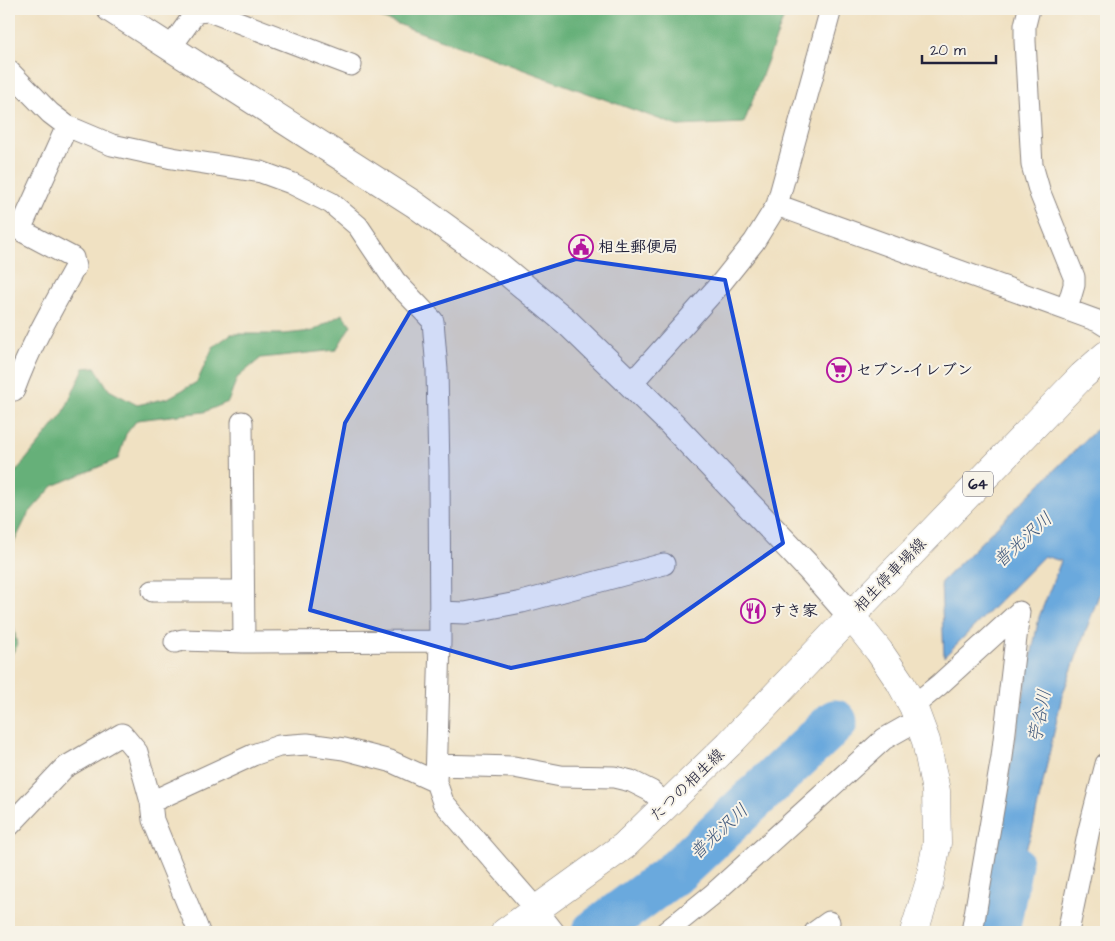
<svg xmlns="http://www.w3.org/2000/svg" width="1115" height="941" viewBox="0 0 1115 941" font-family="'Architects Daughter','Klee One',sans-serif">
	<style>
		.forest { fill: #66b079; stroke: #44695a }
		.water { fill: #6ba9dd; stroke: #46668c }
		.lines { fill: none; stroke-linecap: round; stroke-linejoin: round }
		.river { stroke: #6ba9dd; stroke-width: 45 }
		.minor-casing { stroke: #89827e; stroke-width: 23 }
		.tertiary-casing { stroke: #89827e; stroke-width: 28 }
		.secondary-casing { stroke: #89827e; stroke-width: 29 }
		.primary-casing { stroke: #89827e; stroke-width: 29 }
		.minor { stroke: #fff; stroke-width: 21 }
		.tertiary { stroke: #fff; stroke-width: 26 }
		.secondary { stroke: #fff; stroke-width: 28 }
		.primary { stroke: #fff; stroke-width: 28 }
		.marked { fill: #1d4ed8; fill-opacity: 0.2; stroke: #1d4ed8; stroke-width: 4; stroke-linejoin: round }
		.labels { text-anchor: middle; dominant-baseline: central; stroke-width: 4; stroke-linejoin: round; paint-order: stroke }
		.shield { fill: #f7f3e8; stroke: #62616f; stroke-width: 1 }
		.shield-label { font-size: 15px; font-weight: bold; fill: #22223b }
		.poi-label { font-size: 16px; font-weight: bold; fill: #22223b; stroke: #f7f3e8; text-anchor: start }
		.street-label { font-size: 16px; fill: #22223b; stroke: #f7f3e8 }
		.water-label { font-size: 18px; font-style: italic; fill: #3f587c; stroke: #f7f3e8 }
	</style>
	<rect width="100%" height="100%" fill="#f7f3e8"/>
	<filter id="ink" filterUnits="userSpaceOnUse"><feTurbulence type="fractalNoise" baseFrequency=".02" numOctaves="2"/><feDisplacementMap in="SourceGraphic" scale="10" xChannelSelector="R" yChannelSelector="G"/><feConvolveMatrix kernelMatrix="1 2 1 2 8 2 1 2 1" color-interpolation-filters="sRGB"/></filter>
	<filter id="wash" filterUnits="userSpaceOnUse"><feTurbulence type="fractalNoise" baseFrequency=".0096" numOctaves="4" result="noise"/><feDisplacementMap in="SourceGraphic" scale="20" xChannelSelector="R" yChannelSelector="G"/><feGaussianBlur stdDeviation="1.12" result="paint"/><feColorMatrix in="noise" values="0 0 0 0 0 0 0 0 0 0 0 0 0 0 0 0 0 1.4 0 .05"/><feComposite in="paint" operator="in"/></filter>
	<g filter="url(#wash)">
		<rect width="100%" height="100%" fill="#f0e1c2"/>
		<path class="forest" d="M369,9H787L744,123L678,126L373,15Z
			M342,314L351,325L336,350L261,358L237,378L228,402L204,412L137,420L126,434L118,459L53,486L28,514L9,553V480L63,414L84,368L95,367L109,390L137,405L168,398L197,382L213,347L231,334H284L313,331Z
			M9,599L17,646L9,658Z"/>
		<path class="water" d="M1106,420V581L1100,592L1062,696L1032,832L995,932H984L990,881L1018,722L1039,617L1061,561L1044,556L944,657L941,582L1041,483Z"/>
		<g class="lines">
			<path class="river" d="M594,932L678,870L835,722
				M997,932L1010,863"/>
		</g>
	</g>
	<g filter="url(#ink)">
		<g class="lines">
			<defs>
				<path id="minor" d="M1029,9L1025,25V41L1032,165L1040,193L1074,277V285L1067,309
					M171,47L196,12L209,11L351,65
					M9,71L50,113L67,126L112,145L172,158L261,172L291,183L331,203L358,226L395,281L433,321L437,370L439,471L440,641L436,782L443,802L536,909L554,932
					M777,205L1098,321L1106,326
					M631,384L722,282L754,242L777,205L831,9
					M9,388L14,390C30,346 53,307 75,267L73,258L20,230L67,126
					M242,422L244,642
					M153,591H243
					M439,612L465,613L522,602L664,564
					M175,642L183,640L244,642L440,641
					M913,706L939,685L1019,612L1002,757L972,932
					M437,765L514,767L561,776L614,777L631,781L651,791L666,805
					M9,826L64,768L122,734L137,752L151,802
					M199,932L153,820L151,802L253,755L279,746L307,744L344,749L390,761L436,782
					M666,932L712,895L884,739L907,726L918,721
					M815,932L829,922
					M1068,932L1089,830L1106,764"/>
				<path id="tertiary" d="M110,9L414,204L497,264L568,323L672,424L809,568L851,616"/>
				<path id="secondary" d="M505,932L624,846L729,744L851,616"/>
				<path id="primary" d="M914,932L929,884L937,843L936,791L926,741L913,706L900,682L879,651L851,616L1082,376L1106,355"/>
			</defs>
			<use href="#minor" class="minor-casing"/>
			<use href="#tertiary" class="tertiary-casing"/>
			<use href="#secondary" class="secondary-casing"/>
			<use href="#primary" class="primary-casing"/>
			<use href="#minor" class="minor"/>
			<use href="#tertiary" class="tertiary"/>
			<use href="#secondary" class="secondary"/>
			<use href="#primary" class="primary"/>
		</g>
	</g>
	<path class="marked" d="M576,259L725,280L783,543L645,640L511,668L310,610L345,423L410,312Z"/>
	<defs>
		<symbol id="civic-ring" viewBox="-11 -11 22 22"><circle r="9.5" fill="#f7f3e8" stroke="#b5179e" stroke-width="1.5"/><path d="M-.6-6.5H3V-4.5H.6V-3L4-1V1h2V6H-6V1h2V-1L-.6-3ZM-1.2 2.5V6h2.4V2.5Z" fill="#b5179e"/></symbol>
		<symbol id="supermarket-ring" viewBox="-11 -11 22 22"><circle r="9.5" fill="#f7f3e8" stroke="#b5179e" stroke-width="1.5"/><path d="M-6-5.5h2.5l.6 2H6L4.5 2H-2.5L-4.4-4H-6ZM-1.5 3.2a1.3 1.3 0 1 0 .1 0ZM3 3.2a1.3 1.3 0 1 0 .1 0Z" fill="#b5179e"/></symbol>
		<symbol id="restaurant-ring" viewBox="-11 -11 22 22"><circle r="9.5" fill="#f7f3e8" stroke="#b5179e" stroke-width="1.5"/><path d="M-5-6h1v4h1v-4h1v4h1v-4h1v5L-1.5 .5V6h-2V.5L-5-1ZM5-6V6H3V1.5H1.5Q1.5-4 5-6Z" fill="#b5179e"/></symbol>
	</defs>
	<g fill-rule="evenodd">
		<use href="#civic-ring" x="567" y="233" width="28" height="28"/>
		<use href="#supermarket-ring" x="825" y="356" width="28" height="28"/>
		<use href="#restaurant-ring" x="739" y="597" width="28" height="28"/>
	</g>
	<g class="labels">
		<rect class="shield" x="963" y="471.5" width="30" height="25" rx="4"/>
		<g class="shield-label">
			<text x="978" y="484">64</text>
		</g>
		<g class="poi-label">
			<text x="598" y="247">相生郵便局</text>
			<text x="856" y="370">セブン-イレブン</text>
			<text x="770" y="611">すき家</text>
		</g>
		<g class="street-label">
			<text transform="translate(890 575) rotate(-46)">相生停車場線</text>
			<text transform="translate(687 785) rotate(-44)">たつの相生線</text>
		</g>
		<g class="water-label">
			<text transform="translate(1023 540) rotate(-42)">普光沢川</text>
			<text transform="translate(1040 716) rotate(-79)">苧谷川</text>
			<text transform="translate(719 832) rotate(-43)">普光沢川</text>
		</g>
	</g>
	<rect width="1115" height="941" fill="none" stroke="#f7f3e8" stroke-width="30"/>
	<path d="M922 55v8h74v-8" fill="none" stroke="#22223b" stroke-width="2.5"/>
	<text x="930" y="55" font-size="15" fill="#22223b" stroke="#f7f3e8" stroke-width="4" paint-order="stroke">20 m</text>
</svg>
